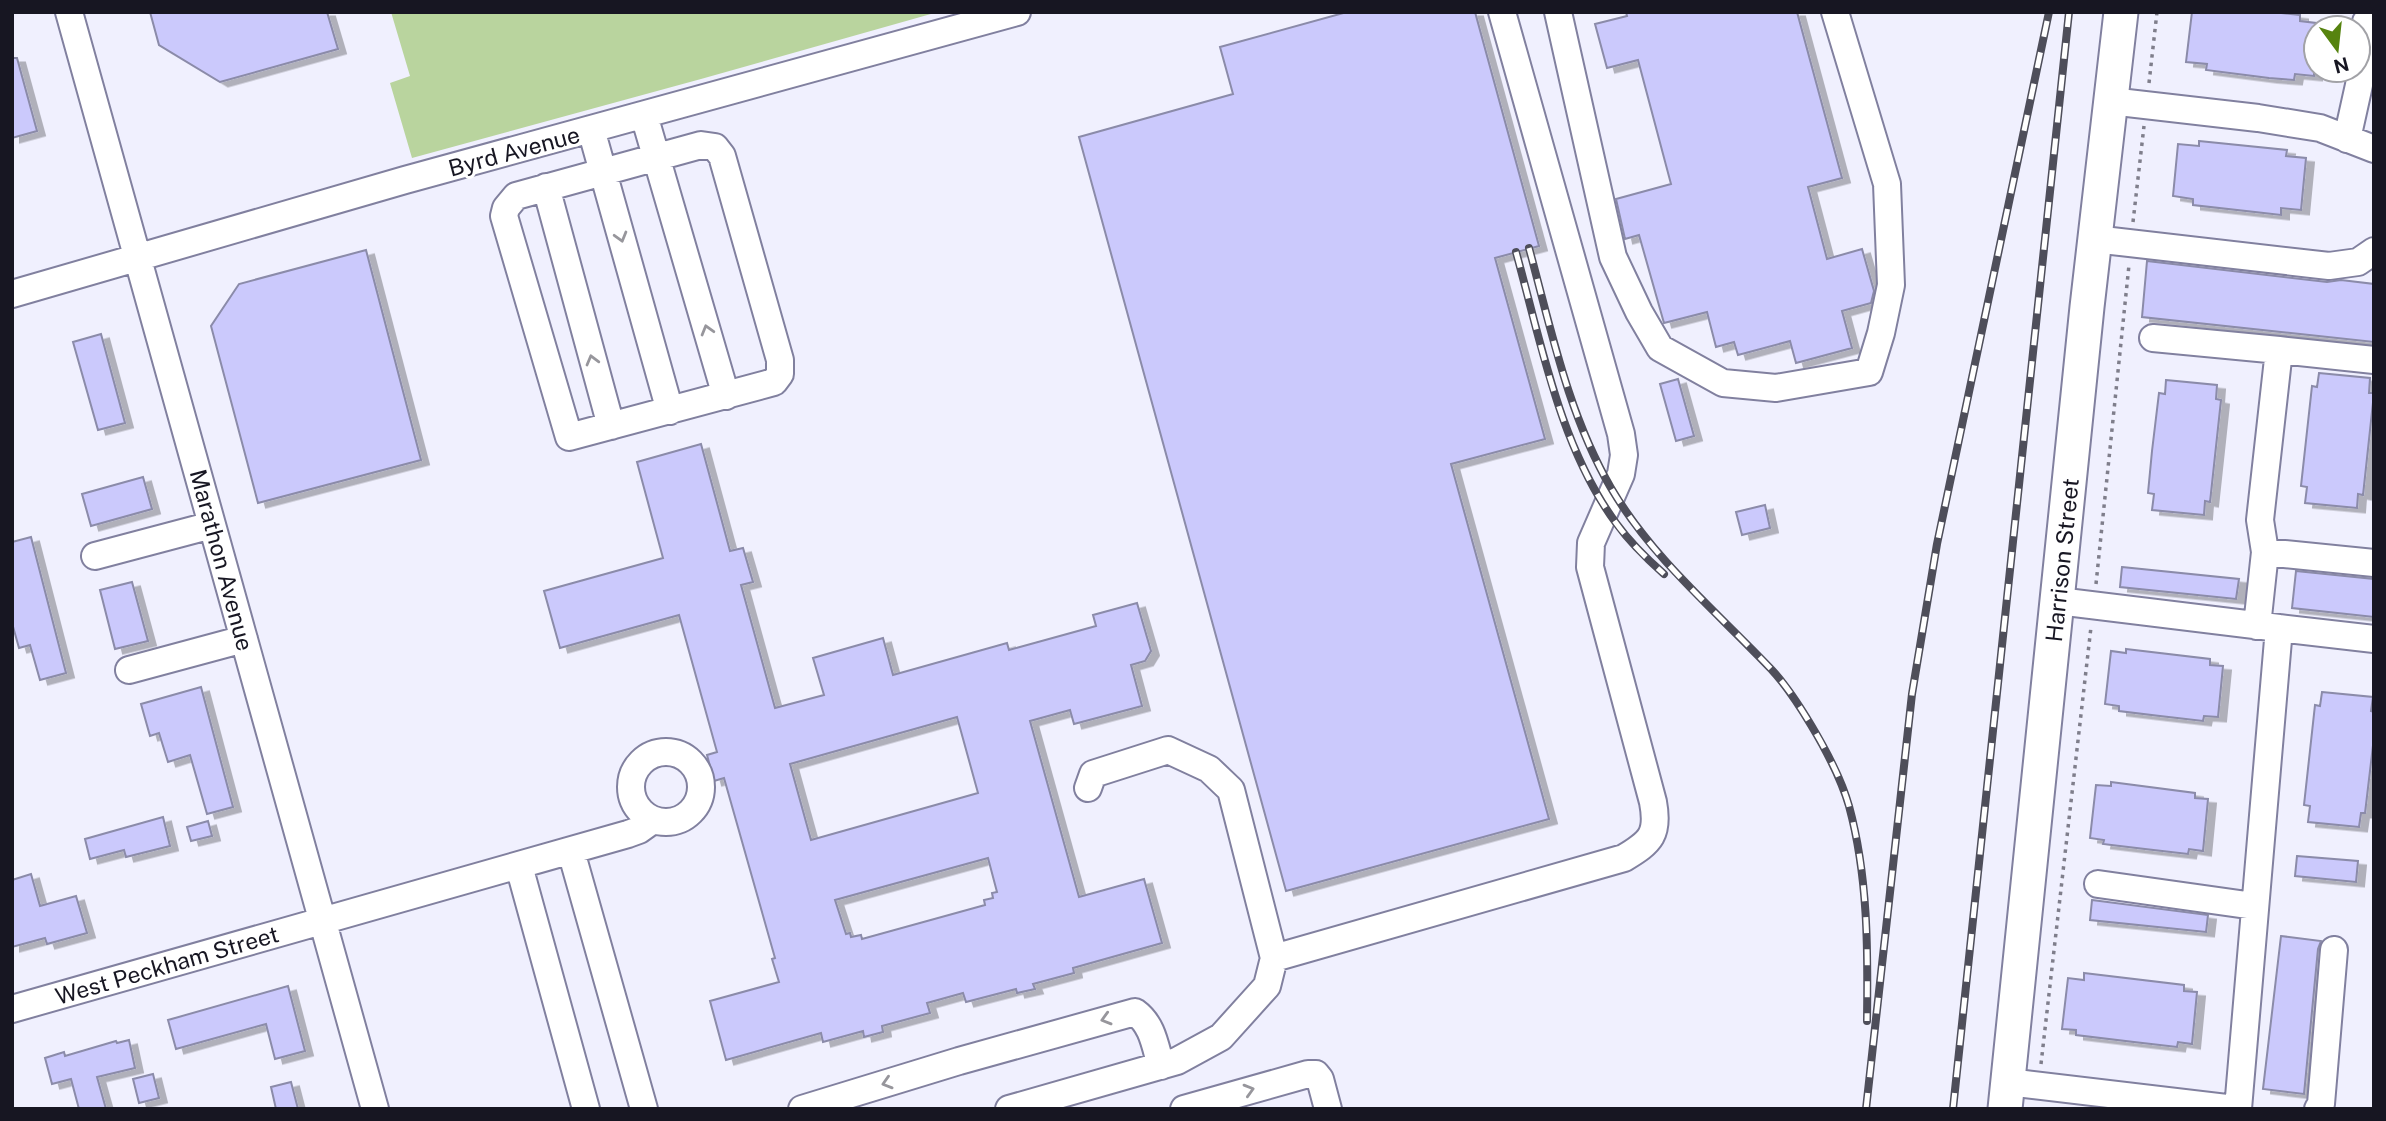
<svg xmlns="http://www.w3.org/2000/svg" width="2386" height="1121" viewBox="0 0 2386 1121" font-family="'Public Sans',sans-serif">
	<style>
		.green { fill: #b9d49e }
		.building { fill: #cbc9fc; stroke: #8b8ba9; stroke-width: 2; fill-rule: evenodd; filter: url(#shadow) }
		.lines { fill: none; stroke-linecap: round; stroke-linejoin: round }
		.minor-casing { stroke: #81809f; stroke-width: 30 }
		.major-casing { stroke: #81809f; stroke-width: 37 }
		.path { stroke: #7f7e8b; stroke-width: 3.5; stroke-dasharray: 3.5 5; stroke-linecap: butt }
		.minor { stroke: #fff; stroke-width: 26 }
		.major { stroke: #fff; stroke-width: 33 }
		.rail-casing { stroke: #4e4e5a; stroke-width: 8 }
		.rail { stroke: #fff; stroke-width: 5; stroke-dasharray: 16; stroke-linecap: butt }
		.oneway { stroke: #97969c }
		.labels { text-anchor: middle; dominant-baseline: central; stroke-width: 6; stroke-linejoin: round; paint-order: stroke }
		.street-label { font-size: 23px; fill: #171622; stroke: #fff }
	</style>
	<defs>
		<filter id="shadow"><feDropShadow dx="8" dy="4.5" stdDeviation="0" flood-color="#0004"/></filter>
	</defs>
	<rect width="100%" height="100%" fill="#f0f0fe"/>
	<path class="green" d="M391,12H938L701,79L412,158L390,83L410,76Z"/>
	<path class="building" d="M150,12H327L338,49L220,82L159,45Z
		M1347,12H1475L1539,246L1495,258L1545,439L1451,464L1549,819L1286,891L1079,137L1233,94L1220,47Z
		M1626,12H1797L1842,178L1808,187L1827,259L1862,249L1874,291L1871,303L1842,311L1852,348L1796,363L1790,341L1738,355L1734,342L1716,347L1707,312L1664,323L1639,235L1625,239L1616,199L1671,184L1638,60L1607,68L1595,24L1627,16Z
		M2192,12H2272L2300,15V21L2316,23L2314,76L2295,74L2294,80L2269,78L2206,70L2207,64L2186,62Z
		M12,58H17L37,131L12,138Z
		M2199,141L2287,150L2286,156L2306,158L2301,210L2281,208V215L2255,212L2193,205V199L2173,196L2178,144L2199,146Z
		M366,250L421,460L258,503L211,326L239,284Z
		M2147,261L2327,282L2341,280L2374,284V342L2142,317Z
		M101,334L125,423L98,430L73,342Z
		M2319,373L2370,378L2369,393H2374L2363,495L2358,494L2357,508L2305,503L2307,487L2301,486L2312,386L2317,387Z
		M1678,379L1694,436L1676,441L1660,384Z
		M2166,380L2217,385L2216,399L2221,400L2210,502L2205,501L2204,515L2152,510L2154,494L2148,493L2152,451L2159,393L2165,394Z
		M701,444L730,551L743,548L753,582L741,585L775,708L824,695L813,658L883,638L893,675L1007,643L1009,650L1096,626L1093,615L1137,603L1151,651L1145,661L1131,665L1142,706L1074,724L1070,710L1030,721L1079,897L1144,879L1162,943L1073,968L1074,973L1033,984L1035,989L1017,993L1016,989L966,1002L963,993L927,1003L930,1013L882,1026L883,1032L864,1037L863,1031L823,1042L821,1033L726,1060L710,1001L779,982L772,959L775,958L724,778L714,781L707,755L717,752L679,615L560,648L544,591L663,558L637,462ZM957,717L978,793L811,840L790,764ZM988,858L997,892L992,893L993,898L984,900L985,905L862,939L861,935L851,937L850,933L846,934L835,900Z
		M143,477L152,509L91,526L82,494Z
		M1765,505L1770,528L1742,535L1736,512Z
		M31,537L66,673L40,680L30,645L19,648L12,623V542Z
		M2122,567L2239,579L2236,599L2120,587Z
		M2296,571L2374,579V617L2292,608Z
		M132,582L148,641L115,649L100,590Z
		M2126,649L2210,659V665L2223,666L2218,717L2204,716L2203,721L2160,716L2119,711V706L2105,704L2111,651L2126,653Z
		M201,687L233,807L207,814L190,755L168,762L159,733L150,736L141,704Z
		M2322,692L2373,697L2371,711L2374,712V737L2365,813H2361L2359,827L2308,822L2310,806L2304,805L2315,705L2320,706Z
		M2111,782L2195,793V798L2208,799L2203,851L2189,849L2188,854L2145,849L2103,844L2104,840L2090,838L2096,785L2111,786Z
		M163,817L170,846L126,857L124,850L90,859L85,839Z
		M208,821L212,836L191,841L187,827Z
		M2297,856L2358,861L2356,882L2295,876Z
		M31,874L40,906L76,896L87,933L47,944L45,938L12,947V880Z
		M2092,900L2208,915L2206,932L2090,920Z
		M2281,936L2321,941L2318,949L2304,1094L2263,1089Z
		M2084,973L2184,985V991L2197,992L2192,1044L2178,1042L2177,1047L2134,1042L2076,1035V1030L2062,1029L2068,978L2084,980Z
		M288,986L305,1051L275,1059L266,1024L176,1049L168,1020Z
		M129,1040L135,1068L97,1077L106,1109H79L71,1079L52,1084L45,1058L64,1052L65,1056L116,1041L117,1043Z
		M153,1074L159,1098L139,1103L133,1079Z
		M291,1082L298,1109H276L271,1087Z"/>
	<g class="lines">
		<defs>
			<path id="minor" d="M69,12L375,1109
				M1558,12L1613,257L1639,312L1660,348L1723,383L1776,388L1869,372L1881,333L1891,285L1887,184L1835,12
				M2110,101L2258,118L2320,128L2374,149
				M644,115L726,396
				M591,129L670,411
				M2347,139L2359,85L2366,22
				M701,145L715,147L722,156L780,360V374L774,382L569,437L504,216L506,208L516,196Z
				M546,187L611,426
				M2094,239L2329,266L2358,262L2374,251
				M12,294L405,180L1017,12
				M2153,338L2279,350L2260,520L2265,552L2257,626
				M2279,350L2374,360
				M2265,552L2374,563
				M95,556L212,525
				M2058,601L2279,628L2238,1109
				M2279,628L2374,639
				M129,670L244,639
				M631 787a35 35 0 1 1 70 0a35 35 0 1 1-70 0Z
				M571,851L644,1109
				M519,866L586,1109
				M2098,884L2254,906
				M1274,958L1624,858C1651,842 1659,834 1653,802L1590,567L1591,543L1621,474L1624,455L1621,434L1502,12
				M12,1009L628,834L639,830L653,820
				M2008,1082L2235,1109
				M802,1109L959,1061L1135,1012C1153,1025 1155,1046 1161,1066
				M1009,1109L1177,1061L1221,1037L1267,986L1274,958L1231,790L1209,769L1168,750L1093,774L1088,788
				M1184,1109L1308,1074H1316L1320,1079L1328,1109
				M2318,1109L2321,1104L2334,950"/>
			<path id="major" d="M2005,1109L2087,307L2121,12"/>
		</defs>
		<use href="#minor" class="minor-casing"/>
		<use href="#major" class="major-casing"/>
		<path class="path" d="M2149,83L2157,12
			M2133,222L2144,126
			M2096,584L2129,265
			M2041,1064L2091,627"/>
		<use href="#minor" class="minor"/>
		<use href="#major" class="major"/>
		<defs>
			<path id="rail" d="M1529,248C1551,329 1568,414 1611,488C1652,558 1716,611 1771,669C1787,686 1799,705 1811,725C1826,750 1841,778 1849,806C1868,876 1868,949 1867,1021
				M1516,252C1541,342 1560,447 1616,523C1629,541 1647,559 1664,574
				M1866,1109L1912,694L1937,544L2049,12
				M1953,1109L2069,12"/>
		</defs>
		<use href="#rail" class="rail-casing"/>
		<use href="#rail" class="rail"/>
	</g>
	<defs><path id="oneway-chevron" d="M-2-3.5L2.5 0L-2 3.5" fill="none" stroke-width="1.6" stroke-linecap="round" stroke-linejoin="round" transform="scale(1.75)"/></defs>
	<g class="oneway">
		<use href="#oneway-chevron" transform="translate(621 237) rotate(74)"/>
		<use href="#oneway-chevron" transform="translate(707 330) rotate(-106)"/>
		<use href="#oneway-chevron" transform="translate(592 360) rotate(-105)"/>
		<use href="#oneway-chevron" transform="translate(1106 1019) rotate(164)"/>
		<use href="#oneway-chevron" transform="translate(887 1083) rotate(163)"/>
		<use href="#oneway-chevron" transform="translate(1249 1090) rotate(-16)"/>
	</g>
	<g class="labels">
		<g class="street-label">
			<text transform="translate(514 151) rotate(-15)">Byrd Avenue</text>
			<text transform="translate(222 560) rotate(75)">Marathon Avenue</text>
			<text transform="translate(2062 560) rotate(-84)">Harrison Street</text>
			<text transform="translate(167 965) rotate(-16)">West Peckham Street</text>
		</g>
	</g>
	<rect width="2386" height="1121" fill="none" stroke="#171622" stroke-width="28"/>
	<g transform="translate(2337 49) rotate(165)"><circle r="33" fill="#ffffff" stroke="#a2a2a7" stroke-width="2"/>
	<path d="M0-5L12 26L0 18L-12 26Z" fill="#56830f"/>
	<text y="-10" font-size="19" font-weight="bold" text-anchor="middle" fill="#171622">N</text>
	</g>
</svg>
